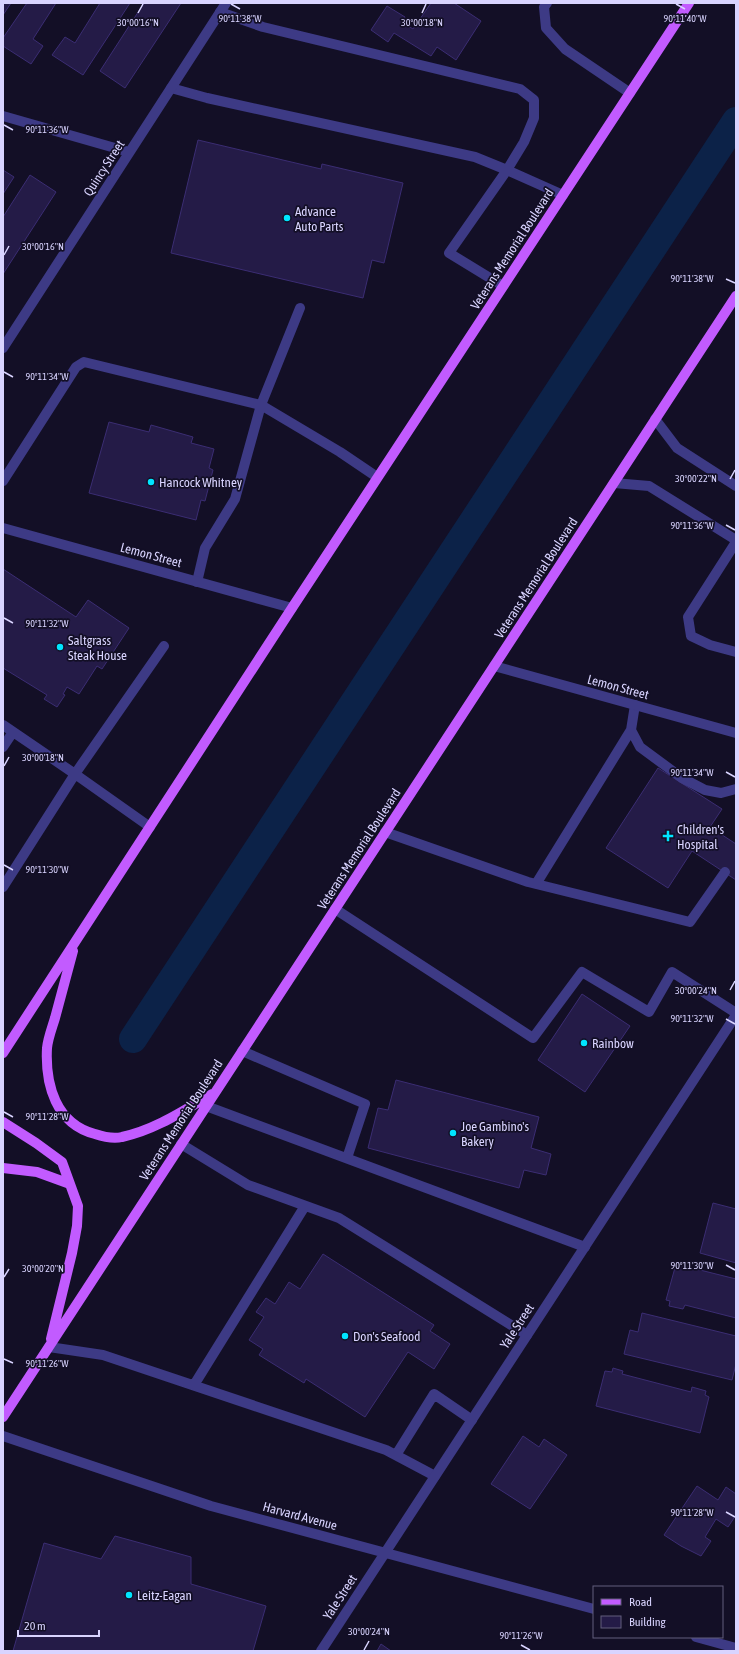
<svg xmlns="http://www.w3.org/2000/svg" width="739" height="1654" viewBox="0 0 739 1654" font-family="'Asap Condensed',sans-serif">
	<style>
		.lines { fill: none; stroke-linecap: round; stroke-linejoin: round }
		.canal { stroke: #0c2248; stroke-width: 28 }
		.building { fill: #241b47; stroke: #3b2d73 }
		.service { stroke: #3d3a85; stroke-width: 10 }
		.minor { stroke: #3d3a85; stroke-width: 10 }
		.primary { stroke: #c25bff; stroke-width: 10 }
		.ticks { fill: none; stroke: #d9d4ff; stroke-width: 1.5 }
		.poi-dot { fill: #00e5ff; stroke: #130f26; stroke-width: 1.5 }
		.labels { text-anchor: middle; dominant-baseline: central; stroke-width: 3.5; stroke-linejoin: round; paint-order: stroke }
		.street-label { font-size: 13px; fill: #d9d4ff; stroke: #130f26 }
		.poi-label { font-size: 13px; fill: #d9d4ff; stroke: #130f26; text-anchor: start }
		.ticks-label { font-size: 10px; text-anchor: middle; fill: #d9d4ff; stroke: #130f26; stroke-width: 3.5; stroke-linejoin: round; paint-order: stroke }
	</style>
	<rect width="100%" height="100%" fill="#130f26"/>
	<g class="lines">
		<path class="canal" d="M133,1039L736,121"/>
	</g>
	<path class="building" d="M3,3H11L3,15Z
		M27,3H56L33,39L43,46L31,64L3,46V38Z
		M100,3H130L83,75L52,55L65,37L75,43Z
		M144,3H181L125,88L100,71Z
		M431,3H454L481,21L456,60L437,47L431,56L394,33L388,42L371,30L387,6L405,17L402,22L413,29Z
		M198,140L321,169L322,164L403,183L384,263L372,260L363,298L171,253Z
		M3,170L14,177L3,194Z
		M30,175L56,192L3,274V217Z
		M109,422L149,432L151,425L193,437L191,443L214,449L209,468L213,470L205,501L201,500L196,520L89,493Z
		M3,569L76,617L88,600L129,628L102,669L97,666L79,694L67,687L63,694L65,695L57,707L44,699L47,695L3,668Z
		M658,768L722,809L710,827L736,844V880L692,851L668,888L606,848Z
		M582,994L630,1026L585,1092L538,1060Z
		M396,1080L539,1117L531,1148L551,1154L546,1175L524,1170L519,1188L368,1148L378,1108L388,1110Z
		M713,1203L736,1209V1263L700,1253Z
		M323,1254L434,1325L430,1331L450,1344L434,1369L408,1352L365,1417L306,1379L304,1383L259,1355L263,1349L249,1340L264,1317L256,1312L266,1298L275,1304L289,1282L300,1289Z
		M676,1264L736,1279V1318L685,1305L683,1309L669,1306L670,1301L666,1300Z
		M642,1313L736,1336V1364L732,1380L624,1354L630,1330L638,1332Z
		M613,1368L623,1371L622,1374L691,1392L692,1387L706,1391L705,1395L709,1397L700,1433L596,1406L605,1371L612,1372Z
		M523,1436L539,1447L544,1439L567,1455L530,1509L491,1484Z
		M697,1486L718,1500L726,1487L736,1494V1515L728,1527L716,1519L705,1537L711,1541L701,1556L681,1546L664,1535Z
		M115,1536L191,1557V1584L266,1606L253,1651H13L44,1543L101,1559Z
		M381,1644L391,1651H377Z"/>
	<g class="lines">
		<path class="service" d="M547,3L544,7L546,28L565,49L630,93
			M171,88L207,98L475,157L507,170L524,142L534,118V100L520,89L263,27L220,12
			M503,286L449,253L507,170L563,195
			M655,419L677,448L736,486
			M3,481L76,367L84,362L261,405L340,452L377,477
			M614,483L649,486L736,540
			M736,542L688,617L691,636L710,645L736,652
			M197,582L205,548L235,499L261,405L300,308
			M3,725L75,774L164,646
			M631,730L640,747L682,778L705,790L721,793L736,789
			M3,747L13,732
			M385,832L528,882L690,922L725,872
			M536,884L631,730L635,705
			M3,887L75,774L150,827
			M335,909L533,1038L582,972L649,1012L672,972L736,1013
			M242,1051L365,1104L347,1158
			M206,1106L585,1247
			M181,1144L248,1185L339,1218L527,1335
			M49,1347L103,1355L386,1450L435,1476
			M194,1385L305,1206
			M396,1455L434,1394L472,1420"/>
		<path class="minor" d="M3,116L129,152
			M3,348L226,3
			M3,528L292,608
			M494,666L736,733
			M3,1436L211,1506L594,1609
			M696,1637L736,1648
			M321,1651L736,1015"/>
		<path class="primary" d="M73,951C67,974 61,996 55,1018C52,1028 48,1038 47,1048C45,1085 56,1124 95,1134C104,1137 114,1139 122,1137C155,1130 183,1111 212,1094
			M3,1053L292,608L689,3
			M3,1122L36,1143L62,1162L70,1184
			M3,1168L37,1172L70,1184L78,1206L77,1226L72,1253L51,1339
			M3,1417L736,296"/>
	</g>
	<path class="ticks" d="M231,4L240,9M676,4L685,9M138,13L143,4M422,13L426,4M4,125L13,130M4,255L9,246M726,279L735,283M4,372L13,377M730,479L735,470M726,525L735,530M4,618L13,623M4,766L9,757M726,772L735,777M4,865L13,870M730,990L735,981M726,1019L735,1024M4,1112L13,1117M726,1265L735,1270M4,1277L9,1269M4,1359L13,1363M726,1512L735,1517M521,1645L530,1650M364,1650L369,1641"/>
	<g class="poi-dot">
		<circle cx="287" cy="218" r="4"/>
		<circle cx="151" cy="482" r="4"/>
		<circle cx="60" cy="647" r="4"/>
		<path d="M666 830h4v4h4v4h-4v4h-4v-4h-4v-4h4z"/>
		<circle cx="584" cy="1043" r="4"/>
		<circle cx="453" cy="1133" r="4"/>
		<circle cx="345" cy="1336" r="4"/>
		<circle cx="129" cy="1595" r="4"/>
	</g>
	<g class="labels">
		<g class="street-label">
			<text transform="translate(104 168) rotate(-57)">Quincy Street</text>
			<text transform="translate(512 249) rotate(-57)">Veterans Memorial Boulevard</text>
			<text transform="translate(151 555) rotate(15)">Lemon Street</text>
			<text transform="translate(536 578) rotate(-57)">Veterans Memorial Boulevard</text>
			<text transform="translate(618 687) rotate(15)">Lemon Street</text>
			<text transform="translate(359 849) rotate(-57)">Veterans Memorial Boulevard</text>
			<text transform="translate(181 1120) rotate(-57)">Veterans Memorial Boulevard</text>
			<text transform="translate(517 1326) rotate(-57)">Yale Street</text>
			<text transform="translate(300 1516) rotate(15)">Harvard Avenue</text>
			<text transform="translate(340 1597) rotate(-57)">Yale Street</text>
		</g>
		<g class="poi-label">
			<text x="295" y="211">Advance<tspan x="295" dy="15">Auto Parts</tspan></text>
			<text x="159" y="482">Hancock Whitney</text>
			<text x="68" y="640">Saltgrass<tspan x="68" dy="15">Steak House</tspan></text>
			<text x="677" y="829">Children's<tspan x="677" dy="15">Hospital</tspan></text>
			<text x="592" y="1043">Rainbow</text>
			<text x="461" y="1126">Joe Gambino's<tspan x="461" dy="15">Bakery</tspan></text>
			<text x="353" y="1336">Don's Seafood</text>
			<text x="137" y="1595">Leitz-Eagan</text>
		</g>
	</g>
	<g class="ticks-label">
		<text x="240" y="22">90°11'38"W</text>
		<text x="685" y="22">90°11'40"W</text>
		<text x="138" y="26">30°00'16"N</text>
		<text x="422" y="26">30°00'18"N</text>
		<text x="47" y="133">90°11'36"W</text>
		<text x="43" y="250">30°00'16"N</text>
		<text x="692" y="282">90°11'38"W</text>
		<text x="47" y="380">90°11'34"W</text>
		<text x="696" y="482">30°00'22"N</text>
		<text x="692" y="529">90°11'36"W</text>
		<text x="47" y="627">90°11'32"W</text>
		<text x="43" y="761">30°00'18"N</text>
		<text x="692" y="776">90°11'34"W</text>
		<text x="47" y="873">90°11'30"W</text>
		<text x="696" y="994">30°00'24"N</text>
		<text x="692" y="1022">90°11'32"W</text>
		<text x="47" y="1120">90°11'28"W</text>
		<text x="692" y="1269">90°11'30"W</text>
		<text x="43" y="1272">30°00'20"N</text>
		<text x="47" y="1367">90°11'26"W</text>
		<text x="692" y="1516">90°11'28"W</text>
		<text x="369" y="1635">30°00'24"N</text>
		<text x="521" y="1639">90°11'26"W</text>
	</g>
	<rect width="739" height="1654" fill="none" stroke="#d9d4ff" stroke-width="8"/>
	<rect x="593" y="1586" width="130" height="52" fill="#130f26" stroke="#625e7d"/>
	<rect x="601" y="1599" width="20" height="6" fill="#c25bff" stroke="#625e7d"/>
	<text x="629" y="1606" font-size="12" fill="#d9d4ff">Road</text>
	<rect x="601" y="1616" width="20" height="12" fill="#241b47" stroke="#625e7d"/>
	<text x="629" y="1626" font-size="12" fill="#d9d4ff">Building</text>
	<path d="M18 1630v6h81v-6" fill="none" stroke="#d9d4ff" stroke-width="2"/>
	<text x="24" y="1630" font-size="12" fill="#d9d4ff" stroke="#130f26" stroke-width="3" paint-order="stroke">20 m</text>
</svg>
